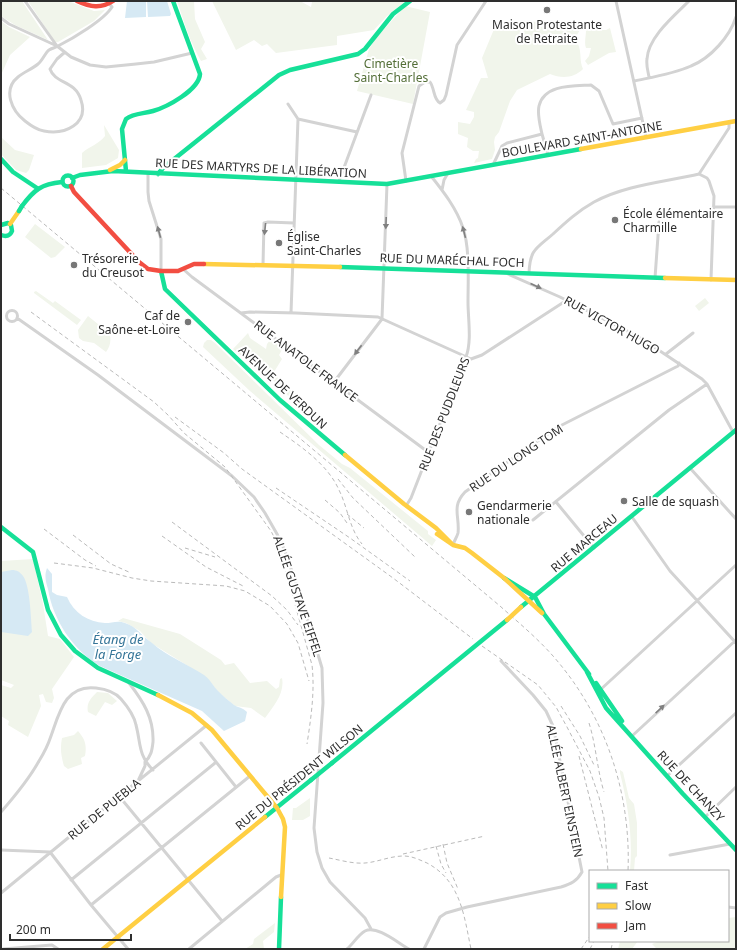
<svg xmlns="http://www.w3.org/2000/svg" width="737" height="950" viewBox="0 0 737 950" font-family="'Noto Sans',sans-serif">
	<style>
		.green { fill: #f1f5eb }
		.water { fill: #d6e9f4 }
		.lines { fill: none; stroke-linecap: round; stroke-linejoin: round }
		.street { stroke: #d3d3d3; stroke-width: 3 }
		.fast { stroke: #16e098; stroke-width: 4.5 }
		.slow { stroke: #ffcf43; stroke-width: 4.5 }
		.jam { stroke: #f24e42; stroke-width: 4.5 }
		.rail { stroke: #bababa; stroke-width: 1; stroke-dasharray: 4 3; stroke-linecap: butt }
		.fast-bridge { stroke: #16e098; stroke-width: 4.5 }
		.slow-bridge { stroke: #ffcf43; stroke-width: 4.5 }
		.oneway { fill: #808080 }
		.poi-dot { fill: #777; stroke: #fff; stroke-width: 1.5 }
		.labels { text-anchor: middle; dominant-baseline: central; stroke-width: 4; stroke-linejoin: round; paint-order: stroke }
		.poi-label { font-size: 12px; fill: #2e2e2e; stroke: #fff; text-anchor: start }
		.park-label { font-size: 12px; fill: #536e37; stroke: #fff }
		.street-label { font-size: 12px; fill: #2e2e2e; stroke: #fff }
		.water-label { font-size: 13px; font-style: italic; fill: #357598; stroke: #fff }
	</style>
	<rect width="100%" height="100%" fill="#fff"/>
	<path class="green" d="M1,1H22L48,40L15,25L1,16Z
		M28,1H68L94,11L105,10L94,21L58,42H55Z
		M177,1H194L195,19L205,42L201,49L207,59L201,61C190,42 184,22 177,1Z
		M212,1H300L311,7L312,2L309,1H406L387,16L374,30L337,36V45L276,53L267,44L262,46L254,40L236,50Z
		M405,6L430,12L413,104L357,91L369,49L377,37Z
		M1,21L9,27L30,37L10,55L1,75Z
		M526,21L548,23L550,29L581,24C580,35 574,38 565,43L570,45L578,44C582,53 579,60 583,69C574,78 562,79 550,74L517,90L510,101L499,132L495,137L494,142L495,150L492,159L474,163L476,159L478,158L479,151H473L467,147L468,138L458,134V122L470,124L474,117V112L466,110L481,78H488L482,58L497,22L509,27Z
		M610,28L616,52L609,53L588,65L585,61L589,56L591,48H586C584,43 586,36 586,30H606Z
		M104,125L119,150L118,158L106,165L82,168V153C90,146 99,144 105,136Z
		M1,137L15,150L34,155L29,170L26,173L16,170L1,154Z
		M35,224L65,247L55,257L51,258L25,237Z
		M36,291L53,303L55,301L81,320L77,325L34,293V292Z
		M705,298L709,303L699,311L695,306Z
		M88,316L109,333C112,339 110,347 106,352L94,343L83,341L79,338L78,330Z
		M248,333L250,338L266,349L267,344L271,339L283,348L279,355L282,359L274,372C277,378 284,385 289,389C293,392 296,392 298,397L296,401L277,388L275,382L265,374L258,369L233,349Z
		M207,340H211L215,343L319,445L342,464L350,468L428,531V534L436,540L432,546L250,391L203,347L204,343Z
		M33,559L43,604L48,636L60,639L74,657L52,689L54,698L52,703L46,702L43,694L39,695L41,706L28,737L8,725L9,721L1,716V685L11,688L14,685L1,680V561Z
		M123,618L180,634L221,660L225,665L234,663L250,683L267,681L276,689L279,687L280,679L282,678C285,693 274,706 265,718L251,708L235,706L217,691L212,684L188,666L151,643L140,631L126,623L118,621Z
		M97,692L108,693L117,701L112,705L105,702L96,716L88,712C86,703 91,698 97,692Z
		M78,731C85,739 87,745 85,756L81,758L82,764L68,769L64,766C61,756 60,748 62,738L74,735Z
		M620,770L623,772L629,798L634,804L637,823V856L635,858L634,871H630C633,837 628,805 620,773Z
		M310,798V816L303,820H292L293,808H296Z
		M736,917V949H657L652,944L659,941H728V918Z
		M275,923L274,932L263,941L264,949H245L253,944L254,939Z
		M620,941H638L632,949H618Z"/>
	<path class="water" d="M127,1H146V17L125,18Z
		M147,1H167L171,14L170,16L148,17Z
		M47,568L52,574V592L57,595L67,597C74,613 88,622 105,623C112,623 118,620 125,623C137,627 142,636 152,643C167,656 187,664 204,675C210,679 213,686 218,691C223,696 229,701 234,705C239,708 242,707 247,712L245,721L224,731L202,711L100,666C73,650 53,620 48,589C46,582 44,576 47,568Z
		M12,570C17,570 20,572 23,576C30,585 31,619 32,632L28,636L1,632V572Z"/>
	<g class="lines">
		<path class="street" d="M25,1L57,46L71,57L90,65L106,67L136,64L154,62L192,53
			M616,1L646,137
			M1,18L9,24L57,46
			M65,52L57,59L50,69C55,84 75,80 81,100C89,124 65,135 44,131C37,130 30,125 25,121C12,111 2,90 18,77C24,72 32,69 38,64C43,60 45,53 49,50C52,48 55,48 58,46C72,39 104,20 112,7L107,1
			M649,77C648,71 646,65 647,59C648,37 675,15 689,1
			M634,81C653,77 673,74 691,66C711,58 730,36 736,17
			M288,104L298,119L291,313
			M298,119L357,132
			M542,134L548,155
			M493,165L502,146L507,143L542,134C540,125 537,114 539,106C544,84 574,86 591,85L599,91L613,124L642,118
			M148,173V192L149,201L161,239V271
			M699,174L707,178L709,181L714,196L711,280
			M339,181L371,95
			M406,181L402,153L419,86L425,82H430C435,89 433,99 440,103L444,100L446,95L457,45L486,1
			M442,190L444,180L448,173
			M714,207H736
			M263,265L264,223L268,222L294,223
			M183,269L192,277L428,452
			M529,273C530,249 536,249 553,234C566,222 578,211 594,202C626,185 664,182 699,174L729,128V122
			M508,274L560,297L639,337L702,379L707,384L733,432
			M655,278L659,222
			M6.5 316a5.5 5.5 0 1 1 11 0a5.5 5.5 0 1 1-11 0Z
			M241,313L250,312L296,313L378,317L471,359L482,355L567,300
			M17,318L98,375L232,476L254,497L265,513L277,534L285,551L302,601L322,668L323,703L314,828L317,852L322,868L330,882L365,918L371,929
			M666,354L693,333
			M334,382L382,319L387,184
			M690,468L736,519
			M556,502L594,548
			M406,506L411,498L466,357C472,341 468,319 468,302C468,281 470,248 463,228C457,209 443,191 431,176
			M632,517L670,571L736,643
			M533,520L669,410L707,384
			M453,545C454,541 457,537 458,533C460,516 451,507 465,492L539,440L558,427L678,366L679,363
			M129,683C143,701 154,718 153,742C152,751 151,756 145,762
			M599,691L736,565
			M632,736L736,640
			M201,743L236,787
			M667,776L736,713
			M138,781L145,766V762
			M119,796L222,921
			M1,812C15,796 29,779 39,761C44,753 48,745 51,736C59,714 65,684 96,688C105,689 115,692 121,699C128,707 134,715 136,725C141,744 138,755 153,770
			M705,817L736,787
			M1,850L50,852L91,905L128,949
			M670,855L730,844
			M71,880L215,763
			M1,893L85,824L207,725
			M91,905L250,776
			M728,907L736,908
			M3,949L52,945L58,949
			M189,949L276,877L281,875
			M347,949C353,944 358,935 365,931C377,925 398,943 409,949
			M424,949L440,917L446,913L467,907L561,887C571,884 577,881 582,872L553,726L546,711L533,695L501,661"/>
		<path class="fast" d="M1,159L13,172L37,188
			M126,171L122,129L126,119C134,113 143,114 153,111C167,107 199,90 200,74L173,1
			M158,174L163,168L279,75L290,70L358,54L365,49L393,14L410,1
			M62.5 181a5.5 5.5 0 1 1 11 0a5.5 5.5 0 1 1-11 0Z
			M72,178L80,175L113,171L387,184L581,149
			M22,206C34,190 41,184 62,182
			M1,225L8,223L11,225L12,231C10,236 6,237 1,235
			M340,267L665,278
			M161,271L165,289L280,400L345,455
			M1,527L33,552L48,610L61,635L75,651L98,668L158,695
			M504,578L535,597L544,614L589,674
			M521,607L736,430
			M587,672L606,708L683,794L736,850
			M596,683L622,721
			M332,763L507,620
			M265,817L311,780
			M279,949L281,897"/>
		<path class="slow" d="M581,149L736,121
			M110,170L120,165L125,160
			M10,224L19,211
			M204,264L340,267
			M665,278L736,280
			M345,455L404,504L436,528L453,545
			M437,534L453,545L465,548L472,553L504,578L542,613
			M158,695L192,713L212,730L277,808L283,819L285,827L281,897
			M103,949L265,817"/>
		<path class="jam" d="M77,1C90,7 101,9 113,1
			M71,186L74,192L139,262L148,269L161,271H178L194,264H204"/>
		<path class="rail" d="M1,188L500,606C520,624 541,641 559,663C607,721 631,795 628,871
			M31,312L154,402L168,415L184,433L225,467L271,531L279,547L312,665C315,691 311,718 307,744
			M175,417L224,453L242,469L393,578L473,639
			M280,432C302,447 328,465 339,490C348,508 349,528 362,544
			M338,479L353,498L415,557
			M276,488L350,538L410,581
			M325,500L340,513L347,523
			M347,514L364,528
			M172,522L272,596L287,610L298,625
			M44,529L85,560L96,566
			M73,535L111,564L131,573
			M162,536L206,567L245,587
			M185,548L215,557
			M54,563L93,568L132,578L151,581L226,586L245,591L270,606L287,624L298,643L309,681
			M482,646L538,685L556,707L567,727L590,771L599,797L604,818L608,871
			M561,706L580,736L594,765
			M589,723C596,745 597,769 604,792
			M579,756L603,851
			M443,844L447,863L458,889
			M436,846L441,864L446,873
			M403,854L485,836
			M329,858C340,860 353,864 365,863C378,862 390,856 404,856C412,856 420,860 427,863C461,881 464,916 471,949
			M581,949L590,936
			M590,949L594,941
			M611,949L613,941"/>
		<path class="fast-bridge" d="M19,211L22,206
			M311,780L332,763"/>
		<path class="slow-bridge" d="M507,620L521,607"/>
	</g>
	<defs><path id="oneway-solid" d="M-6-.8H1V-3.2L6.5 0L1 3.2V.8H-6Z"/></defs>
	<g class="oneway">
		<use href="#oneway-solid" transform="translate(386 223) rotate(92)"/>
		<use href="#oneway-solid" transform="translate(265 229) rotate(96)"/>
		<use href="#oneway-solid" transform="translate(159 232) rotate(-105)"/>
		<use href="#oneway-solid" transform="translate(464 232) rotate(-104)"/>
		<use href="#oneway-solid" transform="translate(536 286) rotate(24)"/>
		<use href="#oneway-solid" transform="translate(358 350) rotate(127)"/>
		<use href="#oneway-solid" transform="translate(660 709) rotate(-43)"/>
	</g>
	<g class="poi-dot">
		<circle cx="547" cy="10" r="4"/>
		<circle cx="615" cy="220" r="4"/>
		<circle cx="279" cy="243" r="4"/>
		<circle cx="74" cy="265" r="4"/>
		<circle cx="188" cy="322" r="4"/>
		<circle cx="624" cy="501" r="4"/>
		<circle cx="469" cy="512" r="4"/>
	</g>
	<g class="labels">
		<g class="poi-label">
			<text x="547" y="24" text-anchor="middle">Maison Protestante<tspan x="547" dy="14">de Retraite</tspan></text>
			<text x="623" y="213">École élémentaire<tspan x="623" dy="14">Charmille</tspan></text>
			<text x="287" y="236">Église<tspan x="287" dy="14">Saint-Charles</tspan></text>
			<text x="82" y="258">Trésorerie<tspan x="82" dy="14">du Creusot</tspan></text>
			<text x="180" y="315" text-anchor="end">Caf de<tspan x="180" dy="14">Saône-et-Loire</tspan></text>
			<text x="632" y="501">Salle de squash</text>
			<text x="477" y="505">Gendarmerie<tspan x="477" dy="14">nationale</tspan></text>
		</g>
		<g class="park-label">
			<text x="391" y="63">Cimetière<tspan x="391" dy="14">Saint-Charles</tspan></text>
		</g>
		<g class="street-label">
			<text transform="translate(582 139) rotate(-10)">BOULEVARD SAINT-ANTOINE</text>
			<text transform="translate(261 168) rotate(3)">RUE DES MARTYRS DE LA LIBÉRATION</text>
			<text transform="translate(452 260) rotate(2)">RUE DU MARÉCHAL FOCH</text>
			<text transform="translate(612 325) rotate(29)">RUE VICTOR HUGO</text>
			<text transform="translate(306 361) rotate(37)">RUE ANATOLE FRANCE</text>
			<text transform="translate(283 387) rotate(43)">AVENUE DE VERDUN</text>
			<text transform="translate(444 414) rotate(-69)">RUE DES PUDDLEURS</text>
			<text transform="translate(516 458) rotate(-34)">RUE DU LONG TOM</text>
			<text transform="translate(584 543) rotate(-40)">RUE MARCEAU</text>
			<text transform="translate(298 596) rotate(71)">ALLÉE GUSTAVE EIFFEL</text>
			<text transform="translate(299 777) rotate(-39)">RUE DU PRÉSIDENT WILSON</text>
			<text transform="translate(691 786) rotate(47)">RUE DE CHANZY</text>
			<text transform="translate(565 791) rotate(78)">ALLÉE ALBERT EINSTEIN</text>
			<text transform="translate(104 809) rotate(-39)">RUE DE PUEBLA</text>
		</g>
		<g class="water-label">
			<text x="118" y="639">Étang de<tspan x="118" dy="15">la Forge</tspan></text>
		</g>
	</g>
	<rect width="737" height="950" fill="none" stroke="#2e2e2e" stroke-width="4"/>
	<rect x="589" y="870" width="140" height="72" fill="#ffffff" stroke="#ababab"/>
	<rect x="597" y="883" width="20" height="6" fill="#16e098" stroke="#ababab"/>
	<text x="625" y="890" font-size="12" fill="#2e2e2e">Fast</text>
	<rect x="597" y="903" width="20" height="6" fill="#ffcf43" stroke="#ababab"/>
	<text x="625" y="910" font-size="12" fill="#2e2e2e">Slow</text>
	<rect x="597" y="923" width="20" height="6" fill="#f24e42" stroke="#ababab"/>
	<text x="625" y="930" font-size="12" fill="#2e2e2e">Jam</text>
	<path d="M10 934v6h121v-6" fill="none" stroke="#2e2e2e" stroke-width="2"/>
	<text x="16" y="934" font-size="12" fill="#2e2e2e" stroke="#ffffff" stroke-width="3" paint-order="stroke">200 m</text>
</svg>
